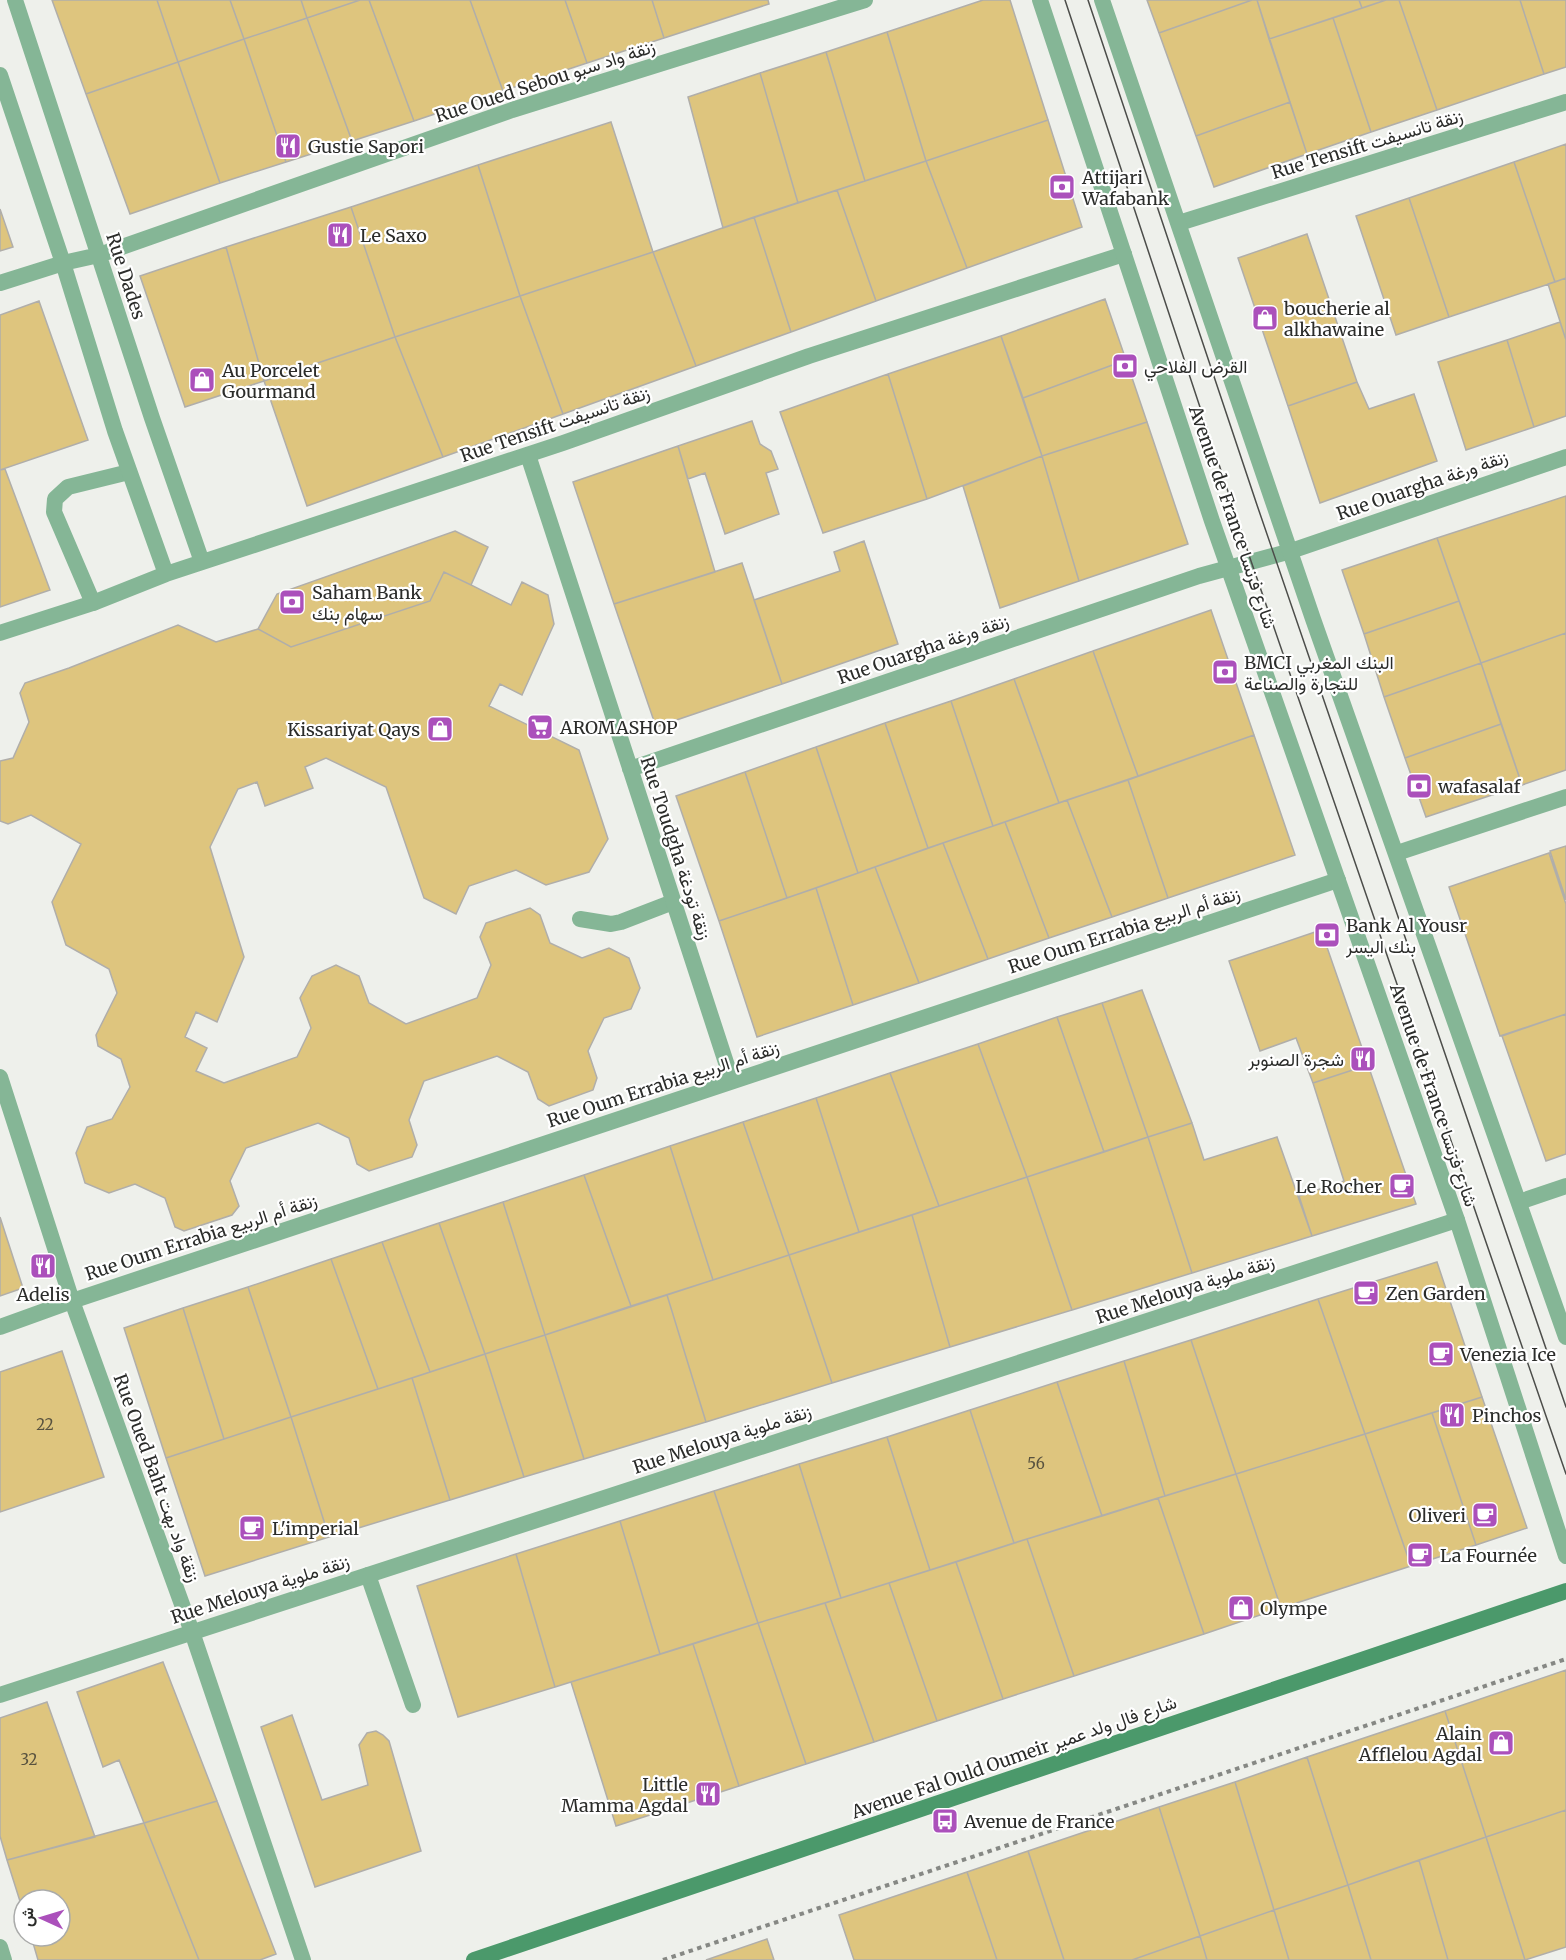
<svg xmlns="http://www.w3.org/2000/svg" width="1566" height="1960" viewBox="0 0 1566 1960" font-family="Merriweather,Vazirmatn,serif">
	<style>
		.building { fill: #dec57e; stroke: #b0aeaa; stroke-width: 1.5 }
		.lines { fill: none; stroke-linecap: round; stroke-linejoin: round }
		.path { stroke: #868884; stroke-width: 4; stroke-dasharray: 4.5 4.5; stroke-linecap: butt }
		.service { stroke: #85b696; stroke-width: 16 }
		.minor { stroke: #85b696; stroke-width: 16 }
		.tertiary { stroke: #85b696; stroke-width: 16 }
		.secondary { stroke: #4b996b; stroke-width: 16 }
		.tram { stroke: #4c4d4a; stroke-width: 1.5 }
		.labels { text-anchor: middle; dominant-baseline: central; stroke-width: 4.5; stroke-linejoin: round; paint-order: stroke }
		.number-label { font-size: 15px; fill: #58523f }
		.street-label { font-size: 18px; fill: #2b2c2a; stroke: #fff }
		.poi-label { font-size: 18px; fill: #2b2c2a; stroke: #fff; text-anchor: start }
	</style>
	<rect width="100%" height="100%" fill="#eef0eb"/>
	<path class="building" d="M52,0H157L178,62L86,94Z
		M157,0H230L244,39L178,62Z
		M230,0H301L307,18L244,39Z
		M301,0H360L307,18Z
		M360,0H369L414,121L352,141L307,18Z
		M369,0H470L503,91L414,121Z
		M470,0H565L587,63L503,91Z
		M565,0H652L664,38L587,63Z
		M652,0H768L769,4L664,38Z
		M983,0H1010L1048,120L926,161L887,32Z
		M1147,0H1252L1159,33Z
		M1252,0H1257L1290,102L1196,136L1159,33Z
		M1257,0H1359L1362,8L1269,39Z
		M1359,0H1386L1362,8Z
		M1386,0H1399L1437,110L1371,132L1333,18Z
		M1399,0H1520L1544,74L1437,110Z
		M1520,0H1566V67L1544,74Z
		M307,18L352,141L286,162L244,39Z
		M1333,18L1371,132L1307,154L1269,39Z
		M887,32L926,161L865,181L826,52Z
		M244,39L286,162L220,183L178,62Z
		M826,52L865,181L798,203L760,73Z
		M178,62L220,183L130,214L86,94Z
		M760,73L798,203L723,228L688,97Z
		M1290,102L1307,154L1214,187L1196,136Z
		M1048,120L1082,227L967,268L926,161Z
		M611,122L653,252L520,296L478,165Z
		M1566,144V278L1555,282L1514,162Z
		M926,161L967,268L876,301L837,190Z
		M1514,162L1555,282L1449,317L1409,198Z
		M478,165L520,296L395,337L351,207Z
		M837,190L876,301L791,332L754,217Z
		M1409,198L1449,317L1396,335L1356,216Z
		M351,207L395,337L264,381L226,247Z
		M0,209L13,247L0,251Z
		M754,217L791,332L696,366L653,252Z
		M1307,234L1357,382L1288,406L1238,258Z
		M226,247L264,381L185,407L140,276Z
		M653,252L696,366L563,414L520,296Z
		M1566,278V340L1548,284Z
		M520,296L563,414L443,457L395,337Z
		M1105,299L1126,360L1023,398L1001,336Z
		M39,301L88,440L0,470V315Z
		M1560,322L1566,340V416L1534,427L1507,340Z
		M1001,336L1042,456L927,499L888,374Z
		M395,337L443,457L307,506L264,381Z
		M1507,340L1534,427L1466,450L1438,362Z
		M1126,360L1147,422L1042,456L1023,398Z
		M888,374L927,499L823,533L780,412Z
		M1357,382L1369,409L1414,394L1437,461L1320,503L1288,406Z
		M752,421L760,444L771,451L778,469L766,473L779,514L725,534L705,473L688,479L678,446Z
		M1147,422L1188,544L1079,581L1042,456Z
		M678,446L715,572L614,604L573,482Z
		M1042,456L1079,581L1000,608L963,486Z
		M5,469L50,590L0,607V470Z
		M1566,496V633L1481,663L1437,538Z
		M455,531L488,547L471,585L444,572L430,601L291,647L258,629L277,594Z
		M455,531L488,547L471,585L511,605L522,582L548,595L554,624L522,695L500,684L489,706L579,750L608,839L589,872L546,885L516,870L469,886L456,914L424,898L386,787L326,758L305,767L313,788L265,806L257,782L238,789L210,847L244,957L217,1022L196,1012L185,1037L207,1048L196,1071L224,1083L297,1057L311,1028L300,998L312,976L336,965L359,976L369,1003L406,1024L477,998L491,965L480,937L486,923L530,908L540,915L550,943L582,958L609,948L629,958L640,988L631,1009L604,1018L588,1051L597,1078L593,1090L549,1106L538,1099L528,1072L497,1056L424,1081L409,1120L417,1145L412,1157L369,1171L357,1164L349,1138L318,1123L246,1148L230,1181L239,1206L232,1215L184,1231L175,1227L165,1198L135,1184L109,1193L85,1183L76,1153L87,1127L112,1119L130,1087L121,1059L98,1046L96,1035L117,993L109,969L66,945L52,902L81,844L31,815L8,824L0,821V761L13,758L29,722L20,693L25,683L69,668L178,625L216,642L258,629L277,594Z
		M1437,538L1459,601L1364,634L1342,570Z
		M864,541L898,644L782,684L754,600L840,571L834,552Z
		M742,563L782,684L656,727L614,604Z
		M1459,601L1481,663L1384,697L1364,634Z
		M1211,610L1254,735L1138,776L1093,651Z
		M1566,633V770L1522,785L1481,663Z
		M1093,651L1138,776L1059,803L1014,679Z
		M1481,663L1501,724L1405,758L1384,697Z
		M1014,679L1059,803L993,826L951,701Z
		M951,701L993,826L928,848L885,723Z
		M885,723L928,848L858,873L816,747Z
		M1501,724L1522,785L1426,817L1405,758Z
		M1254,735L1295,855L1168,898L1128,780Z
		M816,747L858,873L787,898L745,772Z
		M745,772L787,898L719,921L676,796Z
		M1128,780L1168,898L1112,917L1067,800Z
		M1067,800L1112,917L1049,938L1005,822Z
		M1005,822L1049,938L988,959L943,843Z
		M943,843L988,959L919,983L875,867Z
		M1566,846V900L1550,851Z
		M1549,853L1566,904V1014L1500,1036L1449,887Z
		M875,867L919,983L853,1005L816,888Z
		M816,888L853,1005L757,1037L719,921Z
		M1321,930L1368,1065L1313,1083L1296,1038L1260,1051L1229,961Z
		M1142,990L1192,1123L1148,1137L1102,1003Z
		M1102,1003L1148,1137L1104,1152L1057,1017Z
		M1566,1014V1154L1546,1161L1502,1036Z
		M1057,1017L1104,1152L1027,1177L978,1044Z
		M978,1044L1027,1177L939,1206L890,1073Z
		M1368,1065L1416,1204L1312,1236L1299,1196L1344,1181L1313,1083Z
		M890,1073L939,1206L859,1232L816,1098Z
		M816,1098L859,1232L789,1255L743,1122Z
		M743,1122L789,1255L713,1280L670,1146Z
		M1192,1123L1204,1160L1277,1137L1312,1236L1192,1273L1148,1137Z
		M1148,1137L1192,1273L1072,1310L1027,1177Z
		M670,1146L713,1280L631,1306L584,1175Z
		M584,1175L631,1306L545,1335L503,1202Z
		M1027,1177L1072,1310L950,1347L912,1215Z
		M503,1202L545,1335L485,1354L439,1223Z
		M912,1215L950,1347L832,1383L789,1255Z
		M0,1217L23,1288L0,1296Z
		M439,1223L485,1354L430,1372L382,1242Z
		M382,1242L430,1372L378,1389L331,1259Z
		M789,1255L832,1383L706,1422L667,1295Z
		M331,1259L378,1389L291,1417L248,1287Z
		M1437,1262L1482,1397L1365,1434L1318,1299Z
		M248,1287L291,1417L224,1439L183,1308Z
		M667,1295L706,1422L584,1459L545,1335Z
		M1318,1299L1365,1434L1236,1474L1191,1340Z
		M183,1308L224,1439L166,1458L124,1328Z
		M545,1335L584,1459L524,1477L485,1354Z
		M1191,1340L1236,1474L1165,1496L1124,1361Z
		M62,1351L104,1477L0,1512V1372Z
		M485,1354L524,1477L450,1500L412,1378Z
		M1124,1361L1165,1496L1102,1516L1057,1382Z
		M412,1378L450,1500L329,1537L291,1417Z
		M1057,1382L1102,1516L1014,1543L970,1410Z
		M1482,1397L1527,1528L1476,1545L1432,1413Z
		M970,1410L1014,1543L930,1570L887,1437Z
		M1432,1413L1476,1545L1411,1566L1365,1434Z
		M291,1417L329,1537L205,1576L166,1458Z
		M1365,1434L1411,1566L1281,1608L1236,1474Z
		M887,1437L930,1570L841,1598L799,1464Z
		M799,1464L841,1598L758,1623L714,1491Z
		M1236,1474L1281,1608L1204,1634L1158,1498Z
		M714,1491L758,1623L660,1654L620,1521Z
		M1158,1498L1204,1634L1074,1676L1027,1539Z
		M620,1521L660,1654L555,1687L516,1554Z
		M1027,1539L1074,1676L1003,1699L956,1562Z
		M516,1554L555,1687L458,1717L417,1586Z
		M956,1562L1003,1699L937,1721L889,1583Z
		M889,1583L937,1721L874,1742L825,1603Z
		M825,1603L874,1742L806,1764L758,1623Z
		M758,1623L806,1764L739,1786L693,1644Z
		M693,1644L739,1786L616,1826L571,1682Z
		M163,1662L217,1801L144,1823L119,1760L103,1767L77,1692Z
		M1566,1670V1810L1486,1837L1445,1711Z
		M47,1702L95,1837L7,1860L0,1836V1718Z
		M1445,1711L1486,1837L1348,1885L1307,1757Z
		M292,1715L322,1800L368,1785L359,1745L367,1733L376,1731L383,1735L389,1741L421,1851L315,1887L261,1727Z
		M1307,1757L1348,1885L1274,1910L1235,1782Z
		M1235,1782L1274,1910L1200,1936L1159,1807Z
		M217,1801L276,1954L260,1960H199L144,1823Z
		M1159,1807L1200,1936L1132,1960H1064L1028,1851Z
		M1566,1810V1947L1525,1960L1486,1837Z
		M144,1823L199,1960H38L31,1936H60V1900H24V1914L7,1860Z
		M1486,1837L1525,1960H1448L1419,1860Z
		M1028,1851L1064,1960H997L967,1872Z
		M1419,1860L1448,1960H1371L1348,1885Z
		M967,1872L997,1960H854L839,1915Z
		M1348,1885L1371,1960H1289L1274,1910Z
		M1274,1910L1289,1960H1207L1200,1936Z
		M1200,1936L1207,1960H1132Z
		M767,1939L774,1960H706Z"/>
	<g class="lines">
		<path class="path" d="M663,1960L1566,1659"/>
		<path class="service" d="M93,603L54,512L55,499L68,487L129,472
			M580,919L611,924L621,922L673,902
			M368,1575L413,1705"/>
		<path class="minor" d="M15,0L152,418L202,562
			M0,75L63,263L115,431L166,574
			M1179,223L1566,102
			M0,283L63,263L99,255L512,110L865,0
			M528,455L732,1081
			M0,633L93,603L166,574L563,443L809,356L1124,254
			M630,769L1199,576L1291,551L1566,457
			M1397,853L1566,797
			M0,1077L72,1301L192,1632L303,1960
			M1519,1202L1566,1186
			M0,1327L72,1301L1338,880
			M0,1695L1457,1220
			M0,1947L4,1960"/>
		<path class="tertiary" d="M1040,0L1212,521L1457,1220L1566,1556
			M1102,0L1313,619L1566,1337"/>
		<path class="secondary" d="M474,1960L1566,1591"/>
		<path class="tram" d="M1065,0L1251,561L1566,1474
			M1088,0L1257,505L1566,1407"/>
	</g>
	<defs>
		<symbol id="restaurant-square" viewBox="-11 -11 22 22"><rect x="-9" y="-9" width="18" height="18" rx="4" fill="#ab50bb" stroke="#fff"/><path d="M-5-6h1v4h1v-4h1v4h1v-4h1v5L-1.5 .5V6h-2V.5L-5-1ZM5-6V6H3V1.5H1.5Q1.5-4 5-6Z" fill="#fff"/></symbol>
		<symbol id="bank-square" viewBox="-11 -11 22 22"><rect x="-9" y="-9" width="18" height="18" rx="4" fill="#ab50bb" stroke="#fff"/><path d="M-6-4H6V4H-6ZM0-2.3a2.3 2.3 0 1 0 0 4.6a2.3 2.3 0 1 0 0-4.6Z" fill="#fff"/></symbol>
		<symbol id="shop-square" viewBox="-11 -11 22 22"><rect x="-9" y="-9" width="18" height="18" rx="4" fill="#ab50bb" stroke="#fff"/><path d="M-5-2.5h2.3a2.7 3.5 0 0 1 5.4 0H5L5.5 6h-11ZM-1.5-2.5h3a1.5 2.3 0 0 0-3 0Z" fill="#fff"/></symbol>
		<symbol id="supermarket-square" viewBox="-11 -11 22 22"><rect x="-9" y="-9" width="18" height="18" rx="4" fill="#ab50bb" stroke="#fff"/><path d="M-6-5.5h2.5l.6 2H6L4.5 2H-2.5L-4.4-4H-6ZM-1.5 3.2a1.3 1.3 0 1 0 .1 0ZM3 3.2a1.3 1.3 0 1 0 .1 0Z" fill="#fff"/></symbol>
		<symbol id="cafe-square" viewBox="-11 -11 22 22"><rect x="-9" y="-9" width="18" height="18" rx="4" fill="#ab50bb" stroke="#fff"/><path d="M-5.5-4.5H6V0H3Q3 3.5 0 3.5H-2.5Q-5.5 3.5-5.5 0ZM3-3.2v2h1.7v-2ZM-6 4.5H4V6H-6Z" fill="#fff"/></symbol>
		<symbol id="bus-square" viewBox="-11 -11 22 22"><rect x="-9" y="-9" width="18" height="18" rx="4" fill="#ab50bb" stroke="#fff"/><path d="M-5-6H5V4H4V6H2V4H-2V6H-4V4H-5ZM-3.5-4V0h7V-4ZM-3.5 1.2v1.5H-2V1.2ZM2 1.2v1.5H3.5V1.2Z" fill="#fff"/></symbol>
	</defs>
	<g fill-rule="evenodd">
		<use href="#restaurant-square" x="273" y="131" width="30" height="30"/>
		<use href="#bank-square" x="1047" y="172" width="30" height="30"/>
		<use href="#restaurant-square" x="325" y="220" width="30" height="30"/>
		<use href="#shop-square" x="1250" y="303" width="30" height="30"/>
		<use href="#bank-square" x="1110" y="351" width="30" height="30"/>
		<use href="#shop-square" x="187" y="365" width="30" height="30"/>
		<use href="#bank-square" x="277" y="587" width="30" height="30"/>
		<use href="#bank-square" x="1210" y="657" width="30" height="30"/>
		<use href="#supermarket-square" x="525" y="712" width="30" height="30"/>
		<use href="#shop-square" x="425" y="714" width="30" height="30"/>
		<use href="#bank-square" x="1404" y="771" width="30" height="30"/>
		<use href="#bank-square" x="1312" y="920" width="30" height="30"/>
		<use href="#restaurant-square" x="1348" y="1044" width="30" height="30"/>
		<use href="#cafe-square" x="1387" y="1171" width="30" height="30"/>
		<use href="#restaurant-square" x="28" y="1251" width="30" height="30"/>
		<use href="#cafe-square" x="1351" y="1278" width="30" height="30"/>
		<use href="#cafe-square" x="1426" y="1339" width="30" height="30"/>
		<use href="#restaurant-square" x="1437" y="1400" width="30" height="30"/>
		<use href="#cafe-square" x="1470" y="1500" width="30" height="30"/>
		<use href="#cafe-square" x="237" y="1513" width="30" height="30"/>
		<use href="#cafe-square" x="1405" y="1540" width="30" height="30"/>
		<use href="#shop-square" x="1226" y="1593" width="30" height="30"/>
		<use href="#shop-square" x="1486" y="1728" width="30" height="30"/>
		<use href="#restaurant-square" x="693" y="1779" width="30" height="30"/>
		<use href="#bus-square" x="930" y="1806" width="30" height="30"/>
	</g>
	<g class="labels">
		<g class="number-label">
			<text x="45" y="1424">22</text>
			<text x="1036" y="1463">56</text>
			<text x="29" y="1759">32</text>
		</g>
		<g class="street-label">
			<text transform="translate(545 81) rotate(-18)">Rue Oued Sebou زنقة واد سبو</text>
			<text transform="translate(1367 144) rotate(-17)">Rue Tensift زنقة تانسيفت</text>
			<text transform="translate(126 276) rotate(72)">Rue Dades</text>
			<text transform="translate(555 424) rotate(-19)">Rue Tensift زنقة تانسيفت</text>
			<text transform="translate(1422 485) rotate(-19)">Rue Ouargha زنقة ورغة</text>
			<text transform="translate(1233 517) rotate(71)">Avenue de France شارع فرنسا</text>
			<text transform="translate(923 649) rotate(-19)">Rue Ouargha زنقة ورغة</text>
			<text transform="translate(676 848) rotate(72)">Rue Toudgha زنقة تودغة</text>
			<text transform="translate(1124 930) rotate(-18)">Rue Oum Errabia زنقة أم الربيع</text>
			<text transform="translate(663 1084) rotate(-18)">Rue Oum Errabia زنقة أم الربيع</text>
			<text transform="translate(1434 1095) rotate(71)">Avenue de France شارع فرنسا</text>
			<text transform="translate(201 1237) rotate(-18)">Rue Oum Errabia زنقة أم الربيع</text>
			<text transform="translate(1185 1289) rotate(-18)">Rue Melouya زنقة ملوية</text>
			<text transform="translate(722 1439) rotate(-18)">Rue Melouya زنقة ملوية</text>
			<text transform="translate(157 1478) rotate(70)">Rue Oued Baht زنقة واد بهت</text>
			<text transform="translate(260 1589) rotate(-18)">Rue Melouya زنقة ملوية</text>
			<text transform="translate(1014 1757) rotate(-19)">Avenue Fal Ould Oumeir شارع فال ولد عمير</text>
		</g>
		<g class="poi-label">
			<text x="308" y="146">Gustie Sapori</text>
			<text x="1082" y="177">Attijari<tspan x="1082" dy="21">Wafabank</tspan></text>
			<text x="360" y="235">Le Saxo</text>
			<text x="1284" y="308">boucherie al<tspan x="1284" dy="21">alkhawaine</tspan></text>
			<text x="1144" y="366">القرض الفلاحي</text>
			<text x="222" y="370">Au Porcelet<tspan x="222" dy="21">Gourmand</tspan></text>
			<text x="312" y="592">Saham Bank<tspan x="312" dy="21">سهام بنك</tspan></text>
			<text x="1244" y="662">BMCI البنك المغربي<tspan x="1244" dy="21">للتجارة والصناعة</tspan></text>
			<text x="560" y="727">AROMASHOP</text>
			<text x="420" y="729" text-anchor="end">Kissariyat Qays</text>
			<text x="1438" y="786">wafasalaf</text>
			<text x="1346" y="925">Bank Al Yousr<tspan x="1346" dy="21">بنك اليسر</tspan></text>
			<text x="1344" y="1059" text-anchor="end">شجرة الصنوبر</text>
			<text x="1382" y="1186" text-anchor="end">Le Rocher</text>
			<text x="1386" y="1293">Zen Garden</text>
			<text x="43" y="1294" text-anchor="middle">Adelis</text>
			<text x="1460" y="1354">Venezia Ice</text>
			<text x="1472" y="1415">Pinchos</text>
			<text x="1466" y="1515" text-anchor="end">Oliveri</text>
			<text x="272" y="1528">L'imperial</text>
			<text x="1440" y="1555">La Fournée</text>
			<text x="1260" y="1608">Olympe</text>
			<text x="1482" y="1733" text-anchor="end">Alain<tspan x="1482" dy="21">Afflelou Agdal</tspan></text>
			<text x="688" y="1784" text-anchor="end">Little<tspan x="688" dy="21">Mamma Agdal</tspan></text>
			<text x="964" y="1821">Avenue de France</text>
		</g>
	</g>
	<g transform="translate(42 1918) rotate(274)"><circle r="28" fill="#ffffff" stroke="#aaabaa" stroke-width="1.5"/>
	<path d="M0-4.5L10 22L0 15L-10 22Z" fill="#ab50bb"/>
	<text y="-9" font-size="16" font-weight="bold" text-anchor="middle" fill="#2b2c2a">ش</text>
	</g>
</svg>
